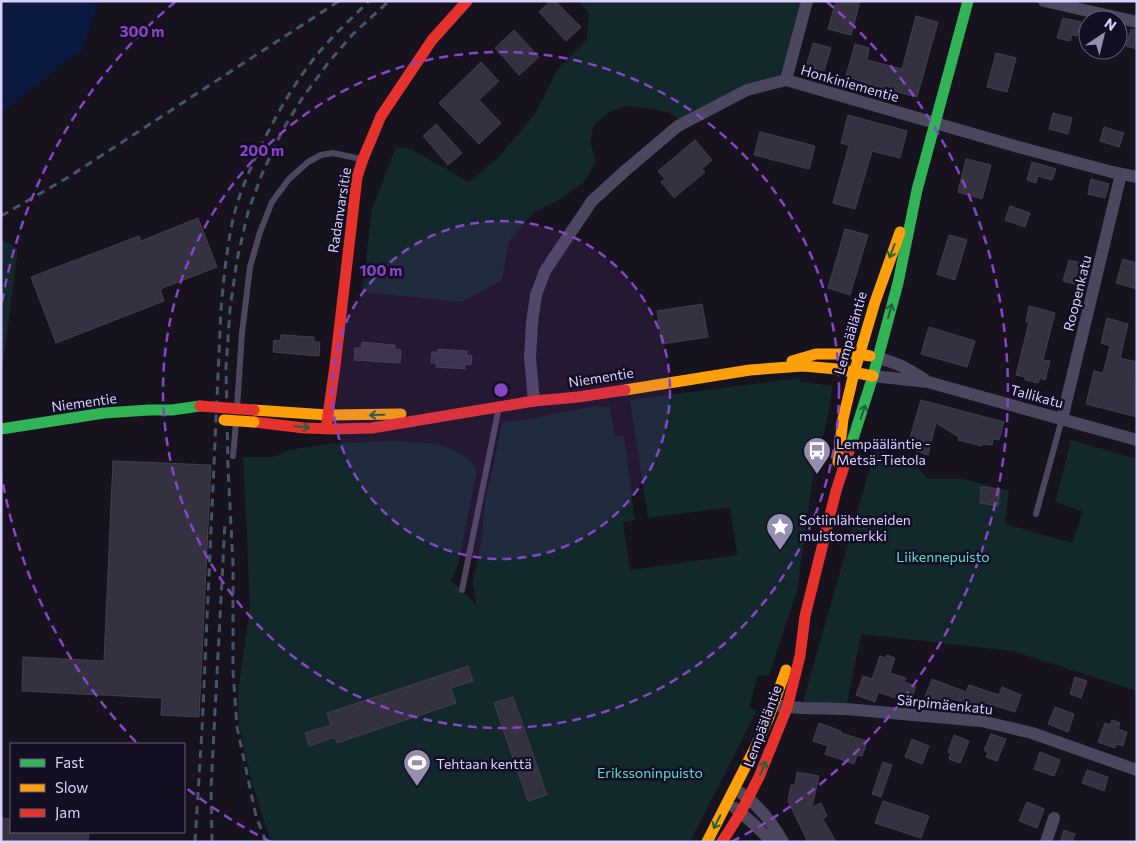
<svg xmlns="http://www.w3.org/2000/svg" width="1138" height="843" viewBox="0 0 1138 843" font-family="Commissioner,sans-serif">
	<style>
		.green { fill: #12282b }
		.water { fill: #0a173e }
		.building { fill: #343140; stroke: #433c52 }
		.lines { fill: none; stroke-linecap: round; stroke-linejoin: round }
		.lane { stroke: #4b475f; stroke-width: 6 }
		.street { stroke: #4b475f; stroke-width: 12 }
		.fast { stroke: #30b455; stroke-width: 11 }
		.slow { stroke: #ff9f0a; stroke-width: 11 }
		.jam { stroke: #e5322d; stroke-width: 11 }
		.rail { stroke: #445569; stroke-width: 3; stroke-dasharray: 8 6; stroke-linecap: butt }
		.slow-bridge { stroke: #ff9f0a; stroke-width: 11 }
		.jam-bridge { stroke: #e5322d; stroke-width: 11 }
		.oneway { stroke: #22613c }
		.ring { fill: none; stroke: #8945c9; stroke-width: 2.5; stroke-dasharray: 9 6 }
		.labels { text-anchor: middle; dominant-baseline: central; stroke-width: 5; stroke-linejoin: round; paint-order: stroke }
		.street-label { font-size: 14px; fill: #dad0ff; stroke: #140e23 }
		.poi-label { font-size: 14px; fill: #dad0ff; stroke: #140e23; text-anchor: start }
		.park-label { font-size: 14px; fill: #5be0cd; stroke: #140e23 }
		.centre { fill: #8945c9; stroke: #140e23; stroke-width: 2.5 }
		.ring-label { font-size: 15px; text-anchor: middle; font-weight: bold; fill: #8945c9; stroke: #140e23; stroke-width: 5; stroke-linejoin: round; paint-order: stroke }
	</style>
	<rect width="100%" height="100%" fill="#16131e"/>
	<path class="green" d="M577,1H801L784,69L780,75L773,79L683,122L669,113L649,108L624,106L608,113L594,125L590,142L596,161L585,181L559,200L534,212L509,241L502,280L462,302L362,292L372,209L396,147L411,149L469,182L499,157L535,114L558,69L587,40L589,12Z
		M1,239L18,249L1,379Z
		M799,378L801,382L833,386L827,421L813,476L797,591L769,676L758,675L749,708L757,710L690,842H271L252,783L239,725L238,693L250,605L243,457H274L290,450L333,443L396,441L435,444L452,449L469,459L477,471L458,565L451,581L462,590L476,605L473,582L482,538L485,500L496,453L502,422L523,420L595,406L610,407L615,437L624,436L635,520L623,522L630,570L737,555L730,507L648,518L630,400Z
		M1071,440L1137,459V691L1013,651L861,634L846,709L801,708L876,446L918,468L928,479H963L1009,491L1005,524L1072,543L1083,511L1055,502Z"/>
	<path class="water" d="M1,1H99L83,49L1,113Z"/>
	<path class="building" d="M550,1H555L581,27L566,41L539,12Z
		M836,1H860L851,35L828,29Z
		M916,16L938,22L917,97L877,87L846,76L855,44L869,48L867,60L902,69Z
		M1063,18L1081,22L1077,36L1072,35L1070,41L1057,38Z
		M1131,29L1137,30V49L1126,46Z
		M514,30L539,57L519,75L495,48Z
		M813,43L831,48L824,71L806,66Z
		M996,53L1016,58L1007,92L987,87Z
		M481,62L499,81L479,100L501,123L479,144L439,103Z
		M1053,113L1072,118L1068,134L1049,129Z
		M848,115L907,131L900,158L872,151L855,209L833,203L849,145L841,143Z
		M436,124L462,153L448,165L423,136Z
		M1104,127L1124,133L1119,147L1100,141Z
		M760,132L815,146L809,169L754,155Z
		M695,140L712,160L702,169L705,172L674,198L661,182L665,179L658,171Z
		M966,159L991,165L982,199L958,192Z
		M1032,162L1056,169L1052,180L1038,176L1036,183L1027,180Z
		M1091,179L1109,184L1105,198L1088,194Z
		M1010,206L1030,213L1025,227L1005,220Z
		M198,218L217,267L160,289L164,301L56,343L31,277L139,236L141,241Z
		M845,229L868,235L850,295L828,288Z
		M949,235L967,240L955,280L937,274Z
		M1123,259L1137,263V289L1116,283Z
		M1069,260L1085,264L1079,285L1063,281Z
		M702,304L708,337L662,344L657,311Z
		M1029,306L1055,313L1043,360L1050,361L1045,380L1040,378L1038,383L1025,380V377L1016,375L1029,322H1026Z
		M1107,318L1128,324L1120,358L1137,362V370L1134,381H1137V417L1086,404L1094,371L1103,373L1110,346L1101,343Z
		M929,327L975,341L967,367L921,354Z
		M281,335L314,337V342H320L319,356L273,352L274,340L280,341Z
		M362,342L395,345V349L401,350L400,363L354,360L355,348H361Z
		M438,349L467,351V355L472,356L471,365L465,364V369L436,367V363H431L432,352H437Z
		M921,400L1004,422L999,440L993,439L992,445L983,444L982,446L958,440L959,437L936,423L928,455L907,448Z
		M113,461L211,465L199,717L161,715L162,698L22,691L23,657L104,661Z
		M981,487L1000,489L998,506L980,503Z
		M887,655L895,658L890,673L906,678L904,682L916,686L910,703L878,692L875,702L856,695L863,676L872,679L880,656L886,658Z
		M468,666L473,681L451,688L456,703L337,743L335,737L309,746L305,733L331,725L327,713Z
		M1075,677L1087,681L1081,698L1070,694Z
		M932,679L966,692L969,685L999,695L1002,687L1021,695L1015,712L982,702L980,708L950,698L947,705L925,697Z
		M513,697L547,795L528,801L494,703Z
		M1055,707L1074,714L1068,732L1048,724Z
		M1112,720L1120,723L1118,729L1127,732L1123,746L1117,744L1115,748L1098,742L1105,723L1110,725Z
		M819,723L841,731V733L867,741L862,756L857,755L854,764L825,754L828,746L813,741Z
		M991,734L1006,739L997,761L986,757L988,752L984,750Z
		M954,735L969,741L960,763L949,759L951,753L948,752Z
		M912,739L929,746L922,764L905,757Z
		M1040,752L1060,760L1054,776L1034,769Z
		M883,762L892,765L881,797L872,794Z
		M1087,770L1108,777L1104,791L1082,783Z
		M797,772L819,776L812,807L821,803L827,816L823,819L836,842H808L788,801L791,785H795Z
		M883,801L929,816L921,838L875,823Z
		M1027,802L1044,809L1037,828L1019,821Z
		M1,818L11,819V832H89L88,842H1Z
		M1064,830L1075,834L1072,842H1060Z"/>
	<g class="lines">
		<path class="lane" d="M237,407L242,333L250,267L260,232L272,202L289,179L308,162L321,155L333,153L361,159
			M233,456L236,422
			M1036,514L1062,419
			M462,590L499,407"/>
		<path class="street" d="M1044,1L1137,22
			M786,80L807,1
			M877,358C897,362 907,369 924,379
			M873,376L928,382L1137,440
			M534,401L530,358L532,323L536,295L545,271L565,241L592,201L626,170L678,126L747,90L786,80L1015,146L1112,172L1137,177
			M1062,419L1121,174
			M780,706L801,708L846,709L981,721L1032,733L1137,770
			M741,793C760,806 772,822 783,842
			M735,808L756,826L772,842
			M1046,842L1054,818"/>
		<path class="fast" d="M1,429L104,413L149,410H172L200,406
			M850,448L873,376L898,283L917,190L968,1"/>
		<path class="slow" d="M792,361L816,354H859L870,356
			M625,390L750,370L803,366L837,369L873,376
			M254,410L327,415L401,414
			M838,462L843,419L854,373L875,302L900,232
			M707,842L756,746L769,717L786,670"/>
		<path class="jam" d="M254,422L304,428L336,429L372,428L534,401L578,397L625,390
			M326,429L335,366L357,177L363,159L381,116L432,40L467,1
			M722,842L741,812L759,777L787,708L800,656L805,616L836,491L850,448"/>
		<path class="rail" d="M1,216L67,178L339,1
			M195,842L202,730L221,309C224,276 227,243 235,211C240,192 249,172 257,154C274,119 292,86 316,56C332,36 351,19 369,1
			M212,842L211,788L225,522
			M266,842L256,816L237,727L233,671V564L228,468L226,367L230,309L237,260L248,212L262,174L282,131L301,100L328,63L353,34L389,1"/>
		<path class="slow-bridge" d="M224,420L254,422"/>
		<path class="jam-bridge" d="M200,406L254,410"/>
	</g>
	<defs><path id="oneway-shaft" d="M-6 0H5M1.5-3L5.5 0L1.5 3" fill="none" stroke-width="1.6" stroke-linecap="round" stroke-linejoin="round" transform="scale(1.25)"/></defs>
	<g class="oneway">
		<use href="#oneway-shaft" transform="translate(892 251) rotate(111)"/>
		<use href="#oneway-shaft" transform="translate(890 311) rotate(-75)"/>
		<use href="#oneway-shaft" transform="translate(863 412) rotate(-71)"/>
		<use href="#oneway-shaft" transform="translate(377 415) rotate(179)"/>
		<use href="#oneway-shaft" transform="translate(302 427) rotate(5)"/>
		<use href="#oneway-shaft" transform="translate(763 768) rotate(-68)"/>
		<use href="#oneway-shaft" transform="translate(717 822) rotate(117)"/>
	</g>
	<circle cx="501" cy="390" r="169" fill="#8945c9" fill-opacity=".12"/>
	<g class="ring">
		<circle cx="501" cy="390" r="169"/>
		<circle cx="501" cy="390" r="338"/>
		<path d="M271 842A507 507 0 0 1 185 787M136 742A507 507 0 0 1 2 478M2 302A507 507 0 0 1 175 2M827 2A507 507 0 0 1 731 842"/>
	</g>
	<defs>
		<symbol id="bus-pin" viewBox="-11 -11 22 30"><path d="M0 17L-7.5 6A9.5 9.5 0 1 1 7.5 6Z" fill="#958eb0" stroke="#140e23"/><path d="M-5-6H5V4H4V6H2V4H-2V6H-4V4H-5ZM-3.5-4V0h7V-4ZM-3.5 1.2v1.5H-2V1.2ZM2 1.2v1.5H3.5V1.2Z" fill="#fff"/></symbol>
		<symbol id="sight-pin" viewBox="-11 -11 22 30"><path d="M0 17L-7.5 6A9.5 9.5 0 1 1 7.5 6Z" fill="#958eb0" stroke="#140e23"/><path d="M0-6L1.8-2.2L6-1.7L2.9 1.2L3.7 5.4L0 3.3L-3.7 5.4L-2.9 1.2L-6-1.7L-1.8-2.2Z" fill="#fff"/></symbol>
		<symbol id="stadium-pin" viewBox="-11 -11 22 30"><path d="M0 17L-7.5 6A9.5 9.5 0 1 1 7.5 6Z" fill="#958eb0" stroke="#140e23"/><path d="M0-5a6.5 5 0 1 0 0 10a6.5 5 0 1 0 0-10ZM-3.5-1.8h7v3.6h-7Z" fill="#fff"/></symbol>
	</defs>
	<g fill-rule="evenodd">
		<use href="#bus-pin" x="801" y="435" width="32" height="43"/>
		<use href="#sight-pin" x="764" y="511" width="32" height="43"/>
		<use href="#stadium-pin" x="401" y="747" width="32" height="43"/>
	</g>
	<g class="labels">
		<g class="street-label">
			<text transform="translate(850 83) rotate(16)">Honkiniementie</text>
			<text transform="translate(339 210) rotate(-81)">Radanvarsitie</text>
			<text transform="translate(1077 293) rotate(-76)">Roopenkatu</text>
			<text transform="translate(850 333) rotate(-74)">Lempääläntie</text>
			<text transform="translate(601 377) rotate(-9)">Niementie</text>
			<text transform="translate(1037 396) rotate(15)">Tallikatu</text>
			<text transform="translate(84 402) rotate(-8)">Niementie</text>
			<text transform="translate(945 704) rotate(6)">Särpimäenkatu</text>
			<text transform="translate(762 726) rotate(-70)">Lempääläntie</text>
		</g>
		<g class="poi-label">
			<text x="836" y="443">Lempääläntie -<tspan x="836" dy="16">Metsä-Tietola</tspan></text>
			<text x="799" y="519">Sotiinlähteneiden<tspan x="799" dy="16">muistomerkki</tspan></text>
			<text x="436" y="763">Tehtaan kenttä</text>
		</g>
		<g class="park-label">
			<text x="943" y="556">Liikennepuisto</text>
			<text x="650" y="772">Erikssoninpuisto</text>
		</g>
	</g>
	<circle cx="501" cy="390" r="8" class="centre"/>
	<g class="ring-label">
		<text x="142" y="37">300 m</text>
		<text x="262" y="156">200 m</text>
		<text x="381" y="276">100 m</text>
	</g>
	<rect width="1138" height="843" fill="none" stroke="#dad0ff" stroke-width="5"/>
	<rect x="10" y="743" width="175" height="90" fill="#140e23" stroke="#635c7b"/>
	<rect x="20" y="759" width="25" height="8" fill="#30b455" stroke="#635c7b"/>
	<text x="55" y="768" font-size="15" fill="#dad0ff">Fast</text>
	<rect x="20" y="784" width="25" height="8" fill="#ff9f0a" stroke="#635c7b"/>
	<text x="55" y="793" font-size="15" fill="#dad0ff">Slow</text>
	<rect x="20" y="809" width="25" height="8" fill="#e5322d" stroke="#635c7b"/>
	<text x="55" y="818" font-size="15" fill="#dad0ff">Jam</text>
	<g transform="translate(1103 35) rotate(35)"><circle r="24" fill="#140e23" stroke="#635c7b"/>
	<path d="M0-4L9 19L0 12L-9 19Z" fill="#958eb0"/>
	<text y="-8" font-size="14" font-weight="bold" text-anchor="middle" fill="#dad0ff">N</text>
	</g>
</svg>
